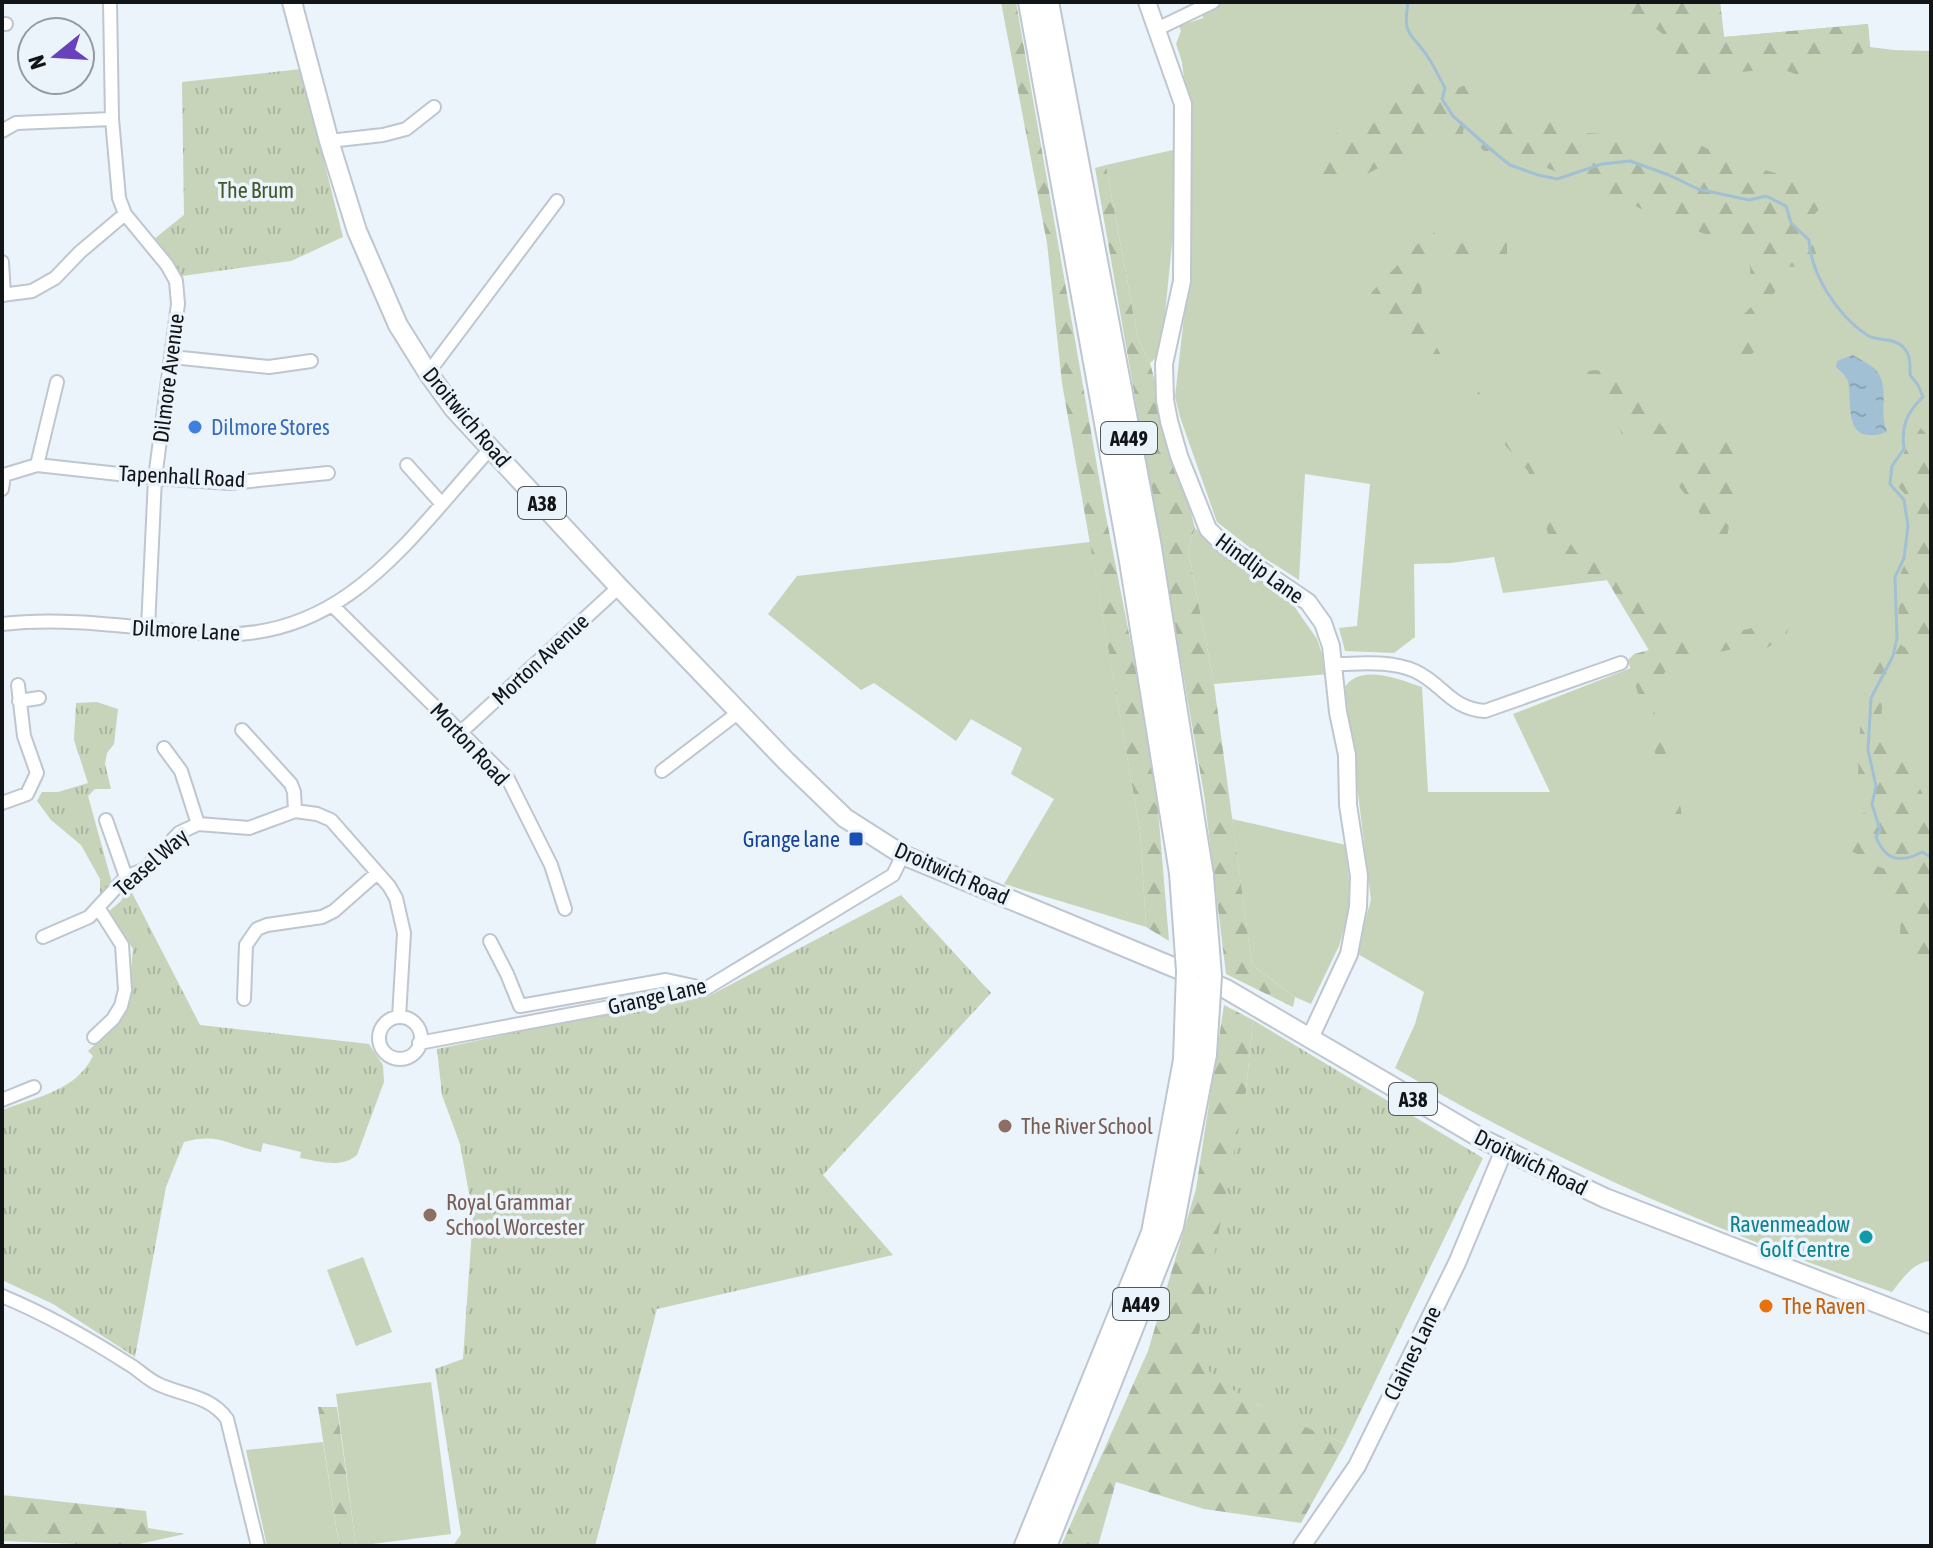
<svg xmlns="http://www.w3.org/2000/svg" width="1933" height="1548" viewBox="0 0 1933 1548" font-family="'Asap Condensed',sans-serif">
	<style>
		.grass { fill: #c7d4ba }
		.forest { fill: url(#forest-firs) }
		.park { fill: url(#park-tufts) }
		.water { fill: url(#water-ripples) }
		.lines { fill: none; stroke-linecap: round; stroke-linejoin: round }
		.stream { stroke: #a2c0d4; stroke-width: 3 }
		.street-casing { stroke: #bfc6cf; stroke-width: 16 }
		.secondary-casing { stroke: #bfc6cf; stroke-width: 20 }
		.primary-casing { stroke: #bfc6cf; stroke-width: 22 }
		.highway-casing { stroke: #bfc6cf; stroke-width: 26 }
		.street { stroke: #fff; stroke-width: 12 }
		.secondary { stroke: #fff; stroke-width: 16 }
		.primary { stroke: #fff; stroke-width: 18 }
		.highway { stroke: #fff; stroke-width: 22 }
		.highway-bridge-casing { stroke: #bfc6cf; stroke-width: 26; stroke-linecap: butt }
		.highway-bridge { stroke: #fff; stroke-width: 22 }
		.shop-dot { fill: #3f7fe0; stroke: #ebf3fb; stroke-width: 3 }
		.transit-dot { fill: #1a4fb4; stroke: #ebf3fb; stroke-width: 3 }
		.education-dot { fill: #8d6e63; stroke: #ebf3fb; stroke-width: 3 }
		.culture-dot { fill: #0f9aa8; stroke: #ebf3fb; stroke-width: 3 }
		.food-dot { fill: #e8710a; stroke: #ebf3fb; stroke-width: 3 }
		.labels { text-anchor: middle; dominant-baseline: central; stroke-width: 7; stroke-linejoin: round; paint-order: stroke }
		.shield { fill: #ebf3fb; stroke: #53585c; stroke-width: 2 }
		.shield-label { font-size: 20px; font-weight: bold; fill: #121518 }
		.park-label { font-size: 22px; fill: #44592b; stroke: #ebf3fb }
		.street-label { font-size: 22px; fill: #121518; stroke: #ebf3fb }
		.shop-label { font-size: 22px; fill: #366cbe; stroke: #ebf3fb; text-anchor: start }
		.transit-label { font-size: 22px; fill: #164399; stroke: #ebf3fb; text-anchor: end }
		.education-label { font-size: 22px; fill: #785e54; stroke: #ebf3fb; text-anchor: start }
		.culture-label { font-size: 22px; fill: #0d838f; stroke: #ebf3fb; text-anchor: end }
		.food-label { font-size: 22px; fill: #c56008; stroke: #ebf3fb; text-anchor: start }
	</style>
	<defs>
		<pattern id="forest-firs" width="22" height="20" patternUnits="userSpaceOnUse" patternTransform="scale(2)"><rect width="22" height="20" fill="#c7d4ba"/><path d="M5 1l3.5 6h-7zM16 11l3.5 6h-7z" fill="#aab59f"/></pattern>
		<pattern id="park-tufts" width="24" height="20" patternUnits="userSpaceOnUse" patternTransform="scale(2)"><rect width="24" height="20" fill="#c7d4ba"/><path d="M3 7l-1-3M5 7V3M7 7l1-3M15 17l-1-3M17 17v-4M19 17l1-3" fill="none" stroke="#aab59f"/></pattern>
		<pattern id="water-ripples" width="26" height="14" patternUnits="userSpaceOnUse" patternTransform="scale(2)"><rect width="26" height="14" fill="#a2c0d4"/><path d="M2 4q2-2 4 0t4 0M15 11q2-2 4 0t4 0" fill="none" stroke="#8aa4b5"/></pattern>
	</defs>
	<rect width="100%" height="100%" fill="#ebf3fb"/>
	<path class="grass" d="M1224,2H1720L1724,37L1868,24L1870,47L1894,50L1931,51V1261C1913,1262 1902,1279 1892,1292C1720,1233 1552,1161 1395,1068L1415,1024L1424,992L1356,953L1371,900L1345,687C1361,663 1400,680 1422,687L1428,792H1550L1513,714L1636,666L1649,650L1607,580L1503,593L1494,557L1451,563L1414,564L1415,637L1394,653L1345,651L1339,628L1357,626L1370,484L1305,474L1299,580L1258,554L1217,522L1180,417L1175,397L1187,290L1185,224L1192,141L1182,62L1176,44L1181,31L1179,26L1203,18V14Z
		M1173,150V234L1161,354L1150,363L1138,339L1106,165Z
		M1195,528L1232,562L1287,596L1317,639L1329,674L1214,684L1188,549Z
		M1090,542L1140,831L1146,927L1004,884L1054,799L1011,774L1022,748L971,719L956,741L874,683L861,690L768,614L797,576Z
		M1232,819L1346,845L1351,904L1339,946L1311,1004L1295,997L1252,965Z
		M363,1257L392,1332L356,1346L327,1270Z
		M431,1382L451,1534L356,1546L336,1394Z
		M323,1442L339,1546H267L246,1450Z"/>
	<path class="forest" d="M1001,2H1016L1104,506L1154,761L1169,941L1146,927L1140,831L1062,383L1047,243Z
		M1605,2H1720L1724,37L1868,24L1870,47L1860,55L1798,75L1779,68L1695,77L1677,82C1677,72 1678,58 1674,49C1662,22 1625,17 1605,2Z
		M1427,76L1446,78L1453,90L1470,83C1478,110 1465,109 1463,134L1455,139L1427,143L1359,178L1348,182H1327C1313,162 1320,138 1343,130C1355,125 1368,125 1380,122L1381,114L1386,110Z
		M1492,113L1539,121L1567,120L1587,133L1690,140L1726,158L1808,183L1821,198H1844V209L1822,206L1806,224C1808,238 1817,250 1819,265L1812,269L1804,266L1788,267L1757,326V351L1745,357L1735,351L1742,316L1752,306L1756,292L1751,280L1749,258L1739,246L1655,216L1622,199L1506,151H1484L1477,144L1478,131L1483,118Z
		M1106,165L1138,339L1150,363L1195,528L1188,549L1214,684L1252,965L1295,997L1293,1007L1226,974L1204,794L1095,168Z
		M1431,230L1439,237C1436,249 1428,259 1424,271C1415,303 1433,347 1452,372C1462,383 1477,388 1486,399L1488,415L1537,470L1541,492L1551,515L1577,553L1614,573L1626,588L1656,612L1674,635L1682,641L1748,629L1782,618L1791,620L1786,636L1760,652L1755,645L1687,658C1664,667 1652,684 1653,707L1681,809L1682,821L1680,822L1674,817L1628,660L1634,654L1649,650L1607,580L1564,584L1528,471L1371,293Z
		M1455,236L1461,244L1466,239H1474L1487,247L1492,245L1495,250L1499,240H1502L1507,243V260C1491,271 1488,260 1474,262C1462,264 1463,270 1448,268L1444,259L1445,242Z
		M1570,361H1580L1583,372C1625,362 1638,398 1661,425C1685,441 1714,432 1734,446L1730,484L1737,492L1736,503L1723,519L1729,526L1727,537L1721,543L1712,538L1705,520L1660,462L1656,450L1644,445L1635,434L1623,439C1614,405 1596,390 1563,379V369Z
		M1910,417L1931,439V633L1913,649L1899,639L1898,579L1909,555L1912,520L1910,504L1906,495L1896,485L1894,477L1906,448V429Z
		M1887,636L1915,654L1895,674L1883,699L1880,727L1884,741L1904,759L1910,769L1931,810V963L1908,966C1894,950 1902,938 1900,918C1898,901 1872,874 1859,863L1861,859C1870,865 1877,866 1886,869C1897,872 1903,885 1914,889L1918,884C1908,860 1874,862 1853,852C1849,850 1847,846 1843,843C1845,831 1847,822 1861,819L1865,810L1858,774L1861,709L1865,690L1883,638Z
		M1224,1005L1253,1020L1246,1091L1256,1404L1345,1444L1301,1523L1204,1509L1116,1482L1098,1546H1061L1148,1351L1196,1189Z
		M318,1407H337L356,1546H339Z
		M2,1495L146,1511L148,1528L185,1534L130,1546L2,1541Z"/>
	<path class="park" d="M301,69L343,237L291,261L182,276L154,239L184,215L182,82Z
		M97,702L118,709L114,744L107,753L105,764L111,789H95L88,796L112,883L100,898V879L81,845L51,820L37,801L42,792H58L88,783L74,740L76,703Z
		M128,885L200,1025L369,1044L383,1065L384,1082L357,1155C341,1169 319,1161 300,1158L301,1152L263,1143L261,1152C229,1146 220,1132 184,1142L166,1187L135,1357L53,1304L2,1280V1110C36,1097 76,1091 93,1056L88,1051L120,1021L127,1010L133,949L108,912L121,901Z
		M901,895L991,993L823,1175L893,1255L657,1309L595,1546H453L461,1534L435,1369L463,1359L473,1215L460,1144L442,1095L437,1049L594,1016L709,996Z
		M1253,1020L1483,1158L1345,1444C1300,1424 1223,1397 1195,1354L1246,1091Z"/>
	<path class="water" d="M1853,355C1860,360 1870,364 1875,369C1891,386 1878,411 1887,431C1881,435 1877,435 1869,435C1845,435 1852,399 1848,382C1847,376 1840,371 1836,367L1837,361Z"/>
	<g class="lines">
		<path class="stream" d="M1408,2C1403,35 1409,31 1426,54C1433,64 1439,77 1445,88L1442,99L1453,116L1495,153L1510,165L1538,175L1557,179L1602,164L1630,161L1669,175L1698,189L1749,200L1766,196L1786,206L1791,223L1809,240C1811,275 1838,316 1867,335C1878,342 1892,337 1902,346C1911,354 1910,364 1910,375L1918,385L1923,397C1906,413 1901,427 1904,449L1892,466L1890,484L1904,500L1908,526L1904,558L1895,577L1897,638L1893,656L1871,698L1868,750L1876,786L1872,804L1880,830L1876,837C1885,860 1900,864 1922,852L1931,857"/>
		<defs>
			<path id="street" d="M110,2L112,119L119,198L125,214L167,265L176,281L178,304L155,478L148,628
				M2,24H6
				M1157,29L1213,2
				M2,131L16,123L112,119
				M329,141L383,135L406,129L434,107
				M2,262L4,295
				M2,295L32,291L55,278L80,252L125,214
				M172,357L269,367L311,361
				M428,373L557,201
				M37,465L155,478L230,483L328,473
				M407,465L441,503
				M2,489L4,475L37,465L57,382
				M334,607L508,779L551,865L565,909
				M2,624C71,616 140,629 209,634C344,643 409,538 490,449
				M1333,664C1361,664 1389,660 1415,671C1443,684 1451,709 1485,711L1621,663
				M19,701L39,698
				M242,730L291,784L294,792L295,811
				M461,732L619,587
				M164,748L181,771L198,824
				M662,771L739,712
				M2,803L27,794L37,773L24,736L18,685
				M106,820L126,877
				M43,937L89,917L126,877L145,869L179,833L198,824L249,828L295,811L317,814L331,820L389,886L396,898L404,933L399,1017
				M490,941L507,974L520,1006L666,980L698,987
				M244,999L246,945L257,929L267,925L322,917L334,911L376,874
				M379 1038a21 21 0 1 1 42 0a21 21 0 1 1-42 0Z
				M94,1037L113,1019L121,1006L125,990L122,945L99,909
				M419,1043L705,989L893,875L903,855
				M2,1100L34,1087
				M2,1296C45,1314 88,1338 127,1363C138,1369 147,1379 158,1384C183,1396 210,1395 227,1419L258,1546"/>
			<path id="secondary" d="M1147,2L1183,104L1182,281L1164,364L1165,400L1169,421L1179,456L1208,529L1224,545L1308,602L1323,623L1331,646L1338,712L1347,755L1348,805L1359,876L1358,907L1349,954L1310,1038
				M1302,1546L1357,1466L1457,1263L1504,1150"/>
			<path id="primary" d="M292,2L329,141L357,231L398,325L428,373L454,409L619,587L786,761L845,818L903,855L1226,989L1484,1140L1605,1198L1931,1324"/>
			<path id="highway" d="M1030,2L1131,561L1181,873
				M1047,2L1149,542L1202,876
				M1026,1546L1153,1233L1185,1060
				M1045,1546L1172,1226L1205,1054"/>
		</defs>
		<use href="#street" class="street-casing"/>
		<use href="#secondary" class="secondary-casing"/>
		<use href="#primary" class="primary-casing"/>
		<use href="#highway" class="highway-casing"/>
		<use href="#street" class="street"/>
		<use href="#secondary" class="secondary"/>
		<use href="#primary" class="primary"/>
		<use href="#highway" class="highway"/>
		<defs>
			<path id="highway-bridge" d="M1181,873L1188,971L1185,1060
				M1202,876L1210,976L1205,1054"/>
		</defs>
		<use href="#highway-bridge" class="highway-bridge-casing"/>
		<use href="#highway-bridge" class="highway-bridge"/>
	</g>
	<circle class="shop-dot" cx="195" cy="427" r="8"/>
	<rect class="transit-dot" x="848" y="831" width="16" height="16" rx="4"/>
	<g class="education-dot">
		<circle cx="1005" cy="1126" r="8"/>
		<circle cx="430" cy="1215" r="8"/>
	</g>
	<circle class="culture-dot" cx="1866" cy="1237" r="8"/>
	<circle class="food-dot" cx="1766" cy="1306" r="8"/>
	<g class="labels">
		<g class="shield">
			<rect x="1101" y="422" width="56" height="32" rx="6"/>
			<rect x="518" y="487" width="48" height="32" rx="6"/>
			<rect x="1389" y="1083" width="48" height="32" rx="6"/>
			<rect x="1113" y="1288" width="56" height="32" rx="6"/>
		</g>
		<g class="shield-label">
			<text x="1129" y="438">A449</text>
			<text x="542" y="503">A38</text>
			<text x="1413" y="1099">A38</text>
			<text x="1141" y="1304">A449</text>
		</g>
		<g class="park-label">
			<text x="256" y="190">The Brum</text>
		</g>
		<g class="street-label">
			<text transform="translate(168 378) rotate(-83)">Dilmore Avenue</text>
			<text transform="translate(467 417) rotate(50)">Droitwich Road</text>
			<text transform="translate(182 476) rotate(3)">Tapenhall Road</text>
			<text transform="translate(1260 568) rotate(36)">Hindlip Lane</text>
			<text transform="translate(186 630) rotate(3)">Dilmore Lane</text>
			<text transform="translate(540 659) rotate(-43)">Morton Avenue</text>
			<text transform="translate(470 744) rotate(47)">Morton Road</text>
			<text transform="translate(151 862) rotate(-41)">Teasel Way</text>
			<text transform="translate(952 873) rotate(24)">Droitwich Road</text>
			<text transform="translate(657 996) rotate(-13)">Grange Lane</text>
			<text transform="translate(1531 1162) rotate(26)">Droitwich Road</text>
			<text transform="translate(1412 1353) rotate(-64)">Claines Lane</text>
		</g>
		<g class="shop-label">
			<text x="211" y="427">Dilmore Stores</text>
		</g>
		<g class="transit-label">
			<text x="840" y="839">Grange lane</text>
		</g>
		<g class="education-label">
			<text x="1021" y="1126">The River School</text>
			<text x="446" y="1202">Royal Grammar<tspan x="446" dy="25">School Worcester</tspan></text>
		</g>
		<g class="culture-label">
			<text x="1850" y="1224">Ravenmeadow<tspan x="1850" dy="25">Golf Centre</tspan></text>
		</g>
		<g class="food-label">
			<text x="1782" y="1306">The Raven</text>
		</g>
	</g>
	<rect width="1933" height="1548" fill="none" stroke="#121518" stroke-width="8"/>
	<g transform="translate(56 56) rotate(252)"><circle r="38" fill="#ebf3fb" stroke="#949aa0" stroke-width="2"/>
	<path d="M0-6L14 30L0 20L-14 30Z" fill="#6742ba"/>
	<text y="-12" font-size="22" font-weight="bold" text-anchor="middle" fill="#121518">N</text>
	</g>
</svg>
